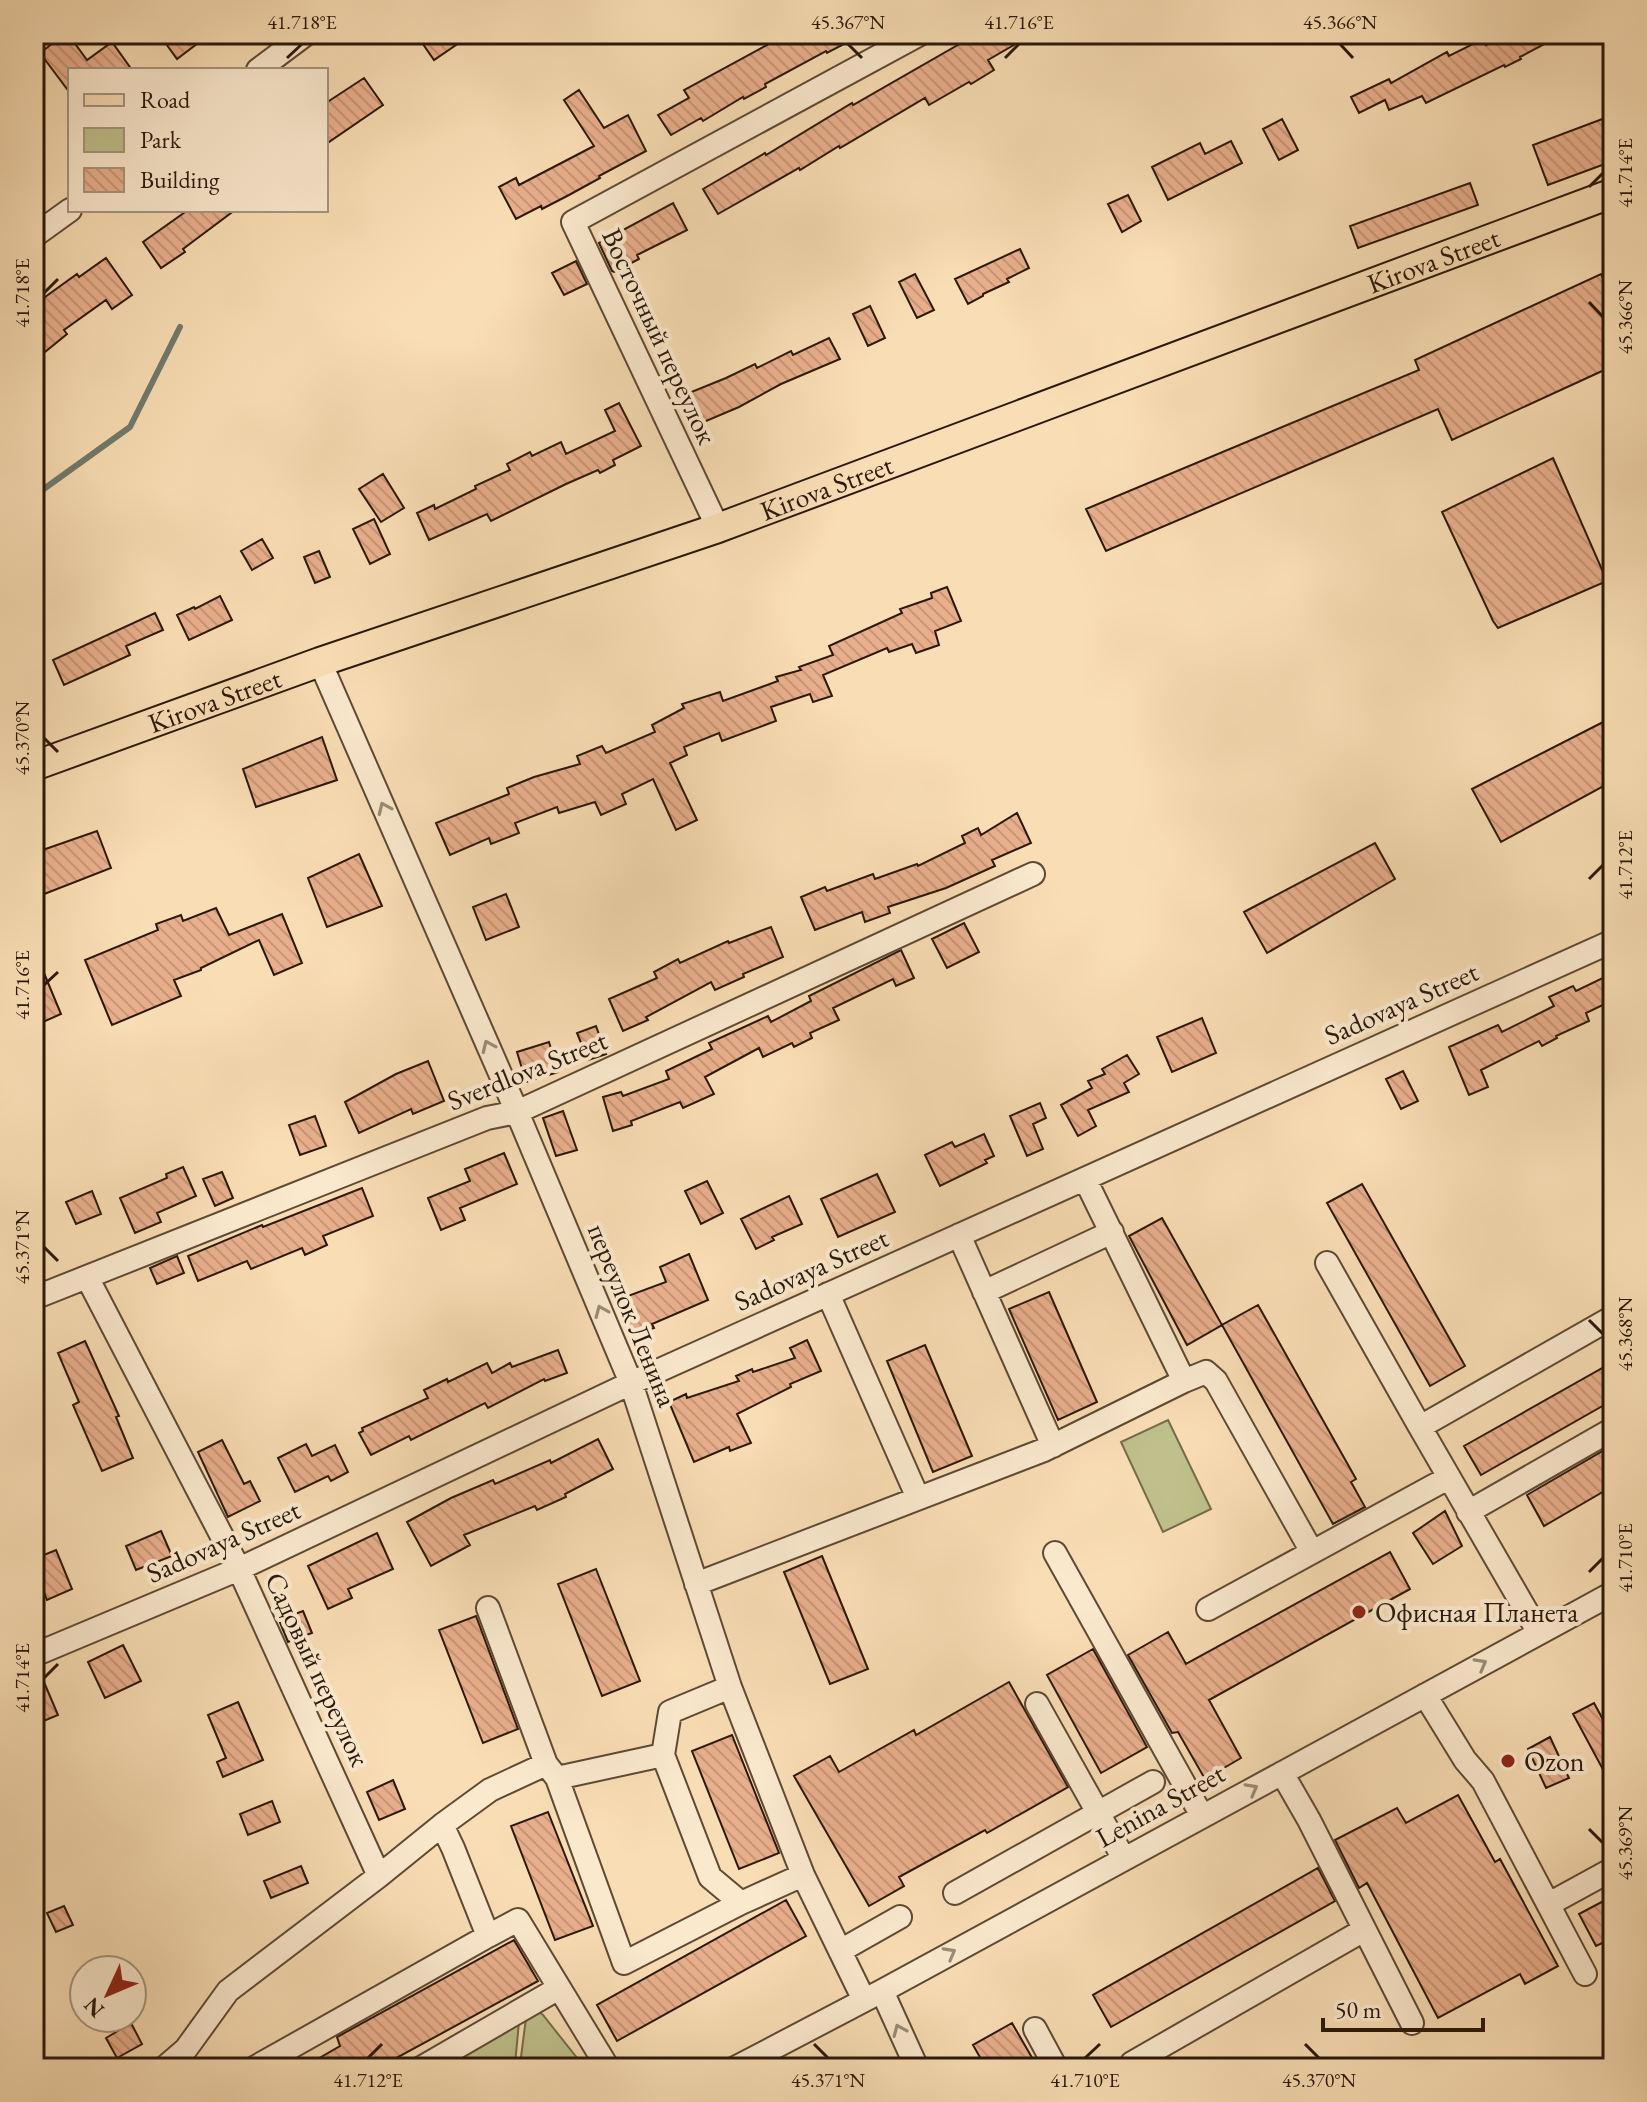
<svg xmlns="http://www.w3.org/2000/svg" width="1647" height="2102" viewBox="0 0 1647 2102" font-family="'EB Garamond',serif">
	<style>
		.green { fill: #bfc08b; stroke: #746c4b; stroke-width: 2 }
		.lines { fill: none; stroke-linecap: round; stroke-linejoin: round }
		.stream { stroke: #707a6d; stroke-width: 6 }
		.building { fill: url(#building-back-hatch); stroke: #2a180b; stroke-width: 2 }
		.minor-casing { stroke: #5e4935; stroke-width: 26 }
		.major-casing { stroke: #2a180b; stroke-width: 32 }
		.minor { stroke: #fbe9ce; stroke-width: 22 }
		.major { stroke: #f9ddb4; stroke-width: 28 }
		.oneway { stroke: #9d8b76 }
		.ticks { fill: none; stroke: #2a180b; stroke-width: 3 }
		.poi-dot { fill: #8f2418; stroke: #fbe9ce; stroke-width: 3 }
		.labels { text-anchor: middle; dominant-baseline: central; stroke-width: 8; stroke-linejoin: round; paint-order: stroke }
		.street-label { font-size: 28px; fill: #2a180b; stroke: #fbe9ce }
		.poi-label { font-size: 28px; fill: #2a180b; stroke: #fbe9ce; text-anchor: start }
		.neatline { fill: none; stroke: #2a180b; stroke-width: 3 }
		.ticks-label { font-size: 20px; text-anchor: middle; fill: #2a180b }
	</style>
	<defs>
		<pattern id="building-back-hatch" width="6" height="6" patternUnits="userSpaceOnUse" patternTransform="scale(2)"><rect width="6" height="6" fill="#e9af8c"/><path d="M-1 5l2 2M0 0l6 6M5-1l2 2" fill="none" stroke="#c89677"/></pattern>
	</defs>
	<rect width="100%" height="100%" fill="#f9ddb4"/>
	<filter id="stains"><feTurbulence type="fractalNoise" baseFrequency=".0025" numOctaves="4"/><feColorMatrix values="0 0 0 0 .2 0 0 0 0 .09 0 0 0 0 .02 0 0 0 .5 -.17"/></filter>
	<radialGradient id="worn" r=".72"><stop offset=".6" stop-color="#630" stop-opacity="0"/><stop offset="1" stop-color="#630" stop-opacity=".3"/></radialGradient>
	<path class="green" d="M1168,1420L1211,1509L1163,1532L1121,1442Z
		M536,2010L543,2015L585,2068H523L520,2065L526,2018Z
		M519,2022L515,2064C487,2067 484,2074 457,2058Z"/>
	<g class="lines">
		<path class="stream" d="M34,496L130,427L180,327"/>
	</g>
	<path class="building" d="M65,34H68L87,60L112,42L132,70H70V93L40,53Z
		M159,34H210L177,59Z
		M416,34H472L434,60Z
		M761,34H863L827,53L826,51L765,84L766,87L744,99L743,97L703,121L701,118L671,135L658,115L689,98L684,90L767,45Z
		M977,34H1033L988,60L994,70L971,84L969,82L929,105L925,98L840,148L839,146L800,170L799,168L718,214L703,189L765,153L766,155L852,103L853,105Z
		M1506,34H1563L1520,57L1521,59L1505,67L1504,65L1426,103L1422,96L1389,110L1385,100L1359,113L1351,97L1389,79L1391,83L1447,52L1449,56L1483,39L1486,45Z
		M364,78L383,105L326,144V103Z
		M579,90L604,128L628,115L646,151L599,176L600,178L569,195L542,209L541,206L516,219L499,187L516,178L519,185L594,146L564,100Z
		M1613,115V161L1548,185L1533,145Z
		M1282,119L1298,150L1279,160L1263,129Z
		M1231,141L1242,163L1168,200L1152,167L1200,143L1205,154Z
		M1470,183L1478,205L1358,248L1350,226Z
		M1128,195L1141,221L1122,232L1108,204Z
		M673,203L687,230L637,255L639,259L614,272L612,271L599,243Z
		M188,210H235L183,249L185,252L161,268L143,242Z
		M1020,249L1029,268L1007,279L1009,282L983,294V296L968,304L955,279Z
		M106,258L132,295L112,309L106,300L64,330L67,334L34,361V305L77,274L79,277Z
		M576,261L587,284L564,295L552,273Z
		M915,274L934,310L917,318L899,282Z
		M1601,274L1613,301V366L1452,440L1438,409L1106,551L1086,509L1419,370L1415,360Z
		M870,306L885,338L868,346L853,314Z
		M829,338L840,359L781,384L739,407L692,427L679,397L726,378L755,364L757,368L791,351L793,355Z
		M619,403L641,446L613,460L615,465L600,473L598,470L566,484L491,521L487,514L429,540L417,513L434,505L435,509L476,489L475,486L510,470L507,464L530,452L532,456L561,442L566,454L615,431L605,410Z
		M1553,458L1607,581L1498,628L1493,621L1442,512Z
		M383,474L404,508L381,522L359,489Z
		M374,519L390,554L370,564L353,529Z
		M262,539L273,558L252,570L241,551Z
		M319,551L330,577L315,583L304,557Z
		M947,587L961,621L935,631L939,645L916,653L912,644L889,652L887,648L823,675L832,696L813,702L810,694L771,707L776,721L722,741L719,733L684,747L687,755L670,763L697,820L676,830L653,779L622,794L626,804L601,815L595,802L559,813L557,807L515,823L519,833L491,844L489,838L450,855L436,823L509,794L507,788L534,777L580,764L577,756L602,746L606,753L655,732L652,725L684,708L682,704L720,692L723,701L778,681L776,677L801,670L799,667L833,655L829,646L902,613L900,609L932,598L931,593Z
		M220,596L232,620L189,640L177,615L194,607L195,609Z
		M155,613L163,630L126,646L130,655L64,685L53,660Z
		M1613,717V781L1501,842L1472,789Z
		M322,737L337,780L256,807L243,769Z
		M1017,813L1031,843L992,860L995,866L946,888L888,907L890,913L865,922L862,912L815,930L801,897L825,887L827,891L873,874L875,879L917,864L918,866L965,843L962,836L978,828L981,835Z
		M97,831L111,868L34,898V853Z
		M1375,843L1395,879L1267,953L1244,912Z
		M359,854L382,906L327,927L308,878Z
		M506,894L519,927L486,940L473,907Z
		M216,908L229,935L282,914L302,963L274,975L259,940L201,968V970L174,980L181,996L112,1025L85,960L158,930L156,924L181,915L183,921Z
		M964,923L979,952L947,968L932,939Z
		M771,927L783,957L743,974L744,977L715,990L711,982L646,1017L648,1020L623,1031L609,999L657,978L654,972L678,959L680,963L728,941L729,943Z
		M34,949L61,1014L43,1022L34,1001Z
		M901,950L914,978L896,986L893,979L833,1008L839,1020L810,1033L812,1038L794,1047L792,1043L763,1057L759,1048L705,1077L714,1094L683,1108L680,1102L631,1121L632,1125L613,1131L603,1097L621,1092L623,1096L669,1079L666,1071L712,1049L709,1043L768,1016L771,1022L811,1001L809,996Z
		M1613,973V1000L1586,1013L1589,1021L1556,1036L1557,1038L1542,1046L1539,1041L1481,1070L1488,1087L1469,1095L1449,1047L1498,1025L1502,1032L1554,1006L1549,997L1573,986L1576,991Z
		M1202,1018L1216,1053L1172,1072L1157,1037Z
		M596,1026L606,1054L588,1060L577,1033Z
		M549,1042L558,1072L526,1082L517,1052Z
		M1127,1055L1139,1074L1124,1083L1129,1092L1088,1110L1096,1126L1078,1136L1061,1105L1092,1088L1088,1081L1105,1074L1102,1069Z
		M428,1061L444,1101L413,1114L411,1109L359,1133L345,1102L396,1074Z
		M1403,1071L1418,1101L1401,1109L1386,1079Z
		M1040,1103L1046,1118L1033,1124L1043,1149L1027,1156L1010,1116Z
		M563,1111L577,1150L556,1156L543,1118Z
		M315,1116L326,1146L300,1155L289,1125Z
		M984,1134L994,1156L985,1160L987,1163L940,1186L925,1155L952,1142L955,1147Z
		M504,1153L517,1184L460,1208L465,1220L441,1230L428,1198L470,1181L465,1169Z
		M183,1167L196,1196L157,1213L161,1222L135,1233L120,1198L167,1178L166,1174Z
		M222,1172L233,1198L215,1206L203,1179Z
		M877,1174L895,1212L838,1237L821,1199Z
		M707,1181L723,1213L701,1224L685,1191Z
		M1362,1184L1465,1366L1430,1386L1327,1203Z
		M362,1188L373,1216L323,1236L327,1245L305,1255L302,1248L251,1269L247,1261L198,1281L188,1256L262,1225L263,1227Z
		M92,1191L101,1214L76,1224L66,1202Z
		M789,1196L802,1224L772,1237L774,1240L756,1249L741,1219Z
		M1162,1218L1222,1325L1187,1345L1129,1236Z
		M689,1254L708,1300L652,1324L654,1328L630,1337L617,1300L666,1282L660,1267Z
		M177,1256L184,1273L157,1284L150,1268Z
		M1049,1292L1097,1402L1058,1420L1009,1309Z
		M1258,1305L1356,1479L1351,1482L1365,1507L1333,1524L1222,1325Z
		M807,1340L821,1371L790,1384L791,1387L737,1414L751,1443L730,1451L729,1447L694,1462L669,1402L686,1394L687,1398L739,1381L736,1376L752,1369L753,1372L795,1358L790,1348Z
		M85,1341L119,1416L116,1417L133,1458L102,1471L73,1405L79,1402L58,1353Z
		M925,1345L972,1456L933,1472L887,1361Z
		M558,1350L567,1373L545,1381L544,1379L488,1408L485,1403L411,1440L409,1436L371,1455L359,1433L363,1431L362,1428L428,1398L424,1390L447,1379L448,1382L487,1363L492,1373L510,1363L512,1367Z
		M1613,1362V1400L1481,1475L1464,1446Z
		M598,1439L613,1469L565,1494L566,1497L537,1510L535,1506L464,1535L470,1545L431,1566L407,1522L451,1498L493,1480L495,1484L550,1460L551,1463Z
		M222,1440L244,1484L250,1481L260,1501L228,1517L198,1452Z
		M306,1444L312,1456L335,1445L348,1472L331,1481L328,1476L295,1492L278,1458Z
		M1613,1445V1486L1544,1526L1527,1495Z
		M1445,1511L1462,1546L1433,1564L1413,1533Z
		M161,1531L172,1556L136,1570L126,1546Z
		M377,1533L393,1569L348,1589L352,1598L328,1609L308,1566Z
		M56,1550L72,1589L47,1600L34,1567V1559Z
		M1390,1552L1410,1589L1209,1700L1241,1758L1205,1779L1178,1732L1172,1733L1128,1655L1168,1632L1186,1664Z
		M822,1556L868,1669L830,1684L784,1572Z
		M596,1569L640,1681L602,1696L558,1584Z
		M303,1611L312,1633L288,1642L279,1620Z
		M476,1616L518,1729L483,1743L439,1630Z
		M123,1645L141,1681L105,1698L88,1662Z
		M1093,1649L1147,1747L1101,1773L1047,1675Z
		M38,1668L58,1715L34,1725V1669Z
		M1009,1682L1068,1787L987,1833L985,1830L899,1877L904,1886L869,1906L794,1776L830,1756L839,1772L914,1730L916,1735Z
		M238,1702L263,1760L223,1777L217,1762L226,1758L208,1715Z
		M1594,1703L1613,1738V1788L1573,1714Z
		M732,1735L779,1853L739,1869L692,1751Z
		M1550,1737L1569,1778L1546,1788L1528,1749Z
		M393,1780L405,1809L379,1820L367,1792Z
		M1458,1795L1495,1862L1500,1859L1558,1966L1525,1984L1520,1974L1438,2018L1367,1883L1359,1888L1335,1840L1397,1808L1406,1823Z
		M272,1801L280,1822L248,1835L240,1814Z
		M548,1812L593,1926L555,1940L511,1826Z
		M301,1866L308,1883L271,1898L264,1881Z
		M1318,1868L1335,1901L1111,2027L1093,1995Z
		M1613,1896V1938L1596,1946L1579,1914Z
		M786,1900L806,1936L617,2041L597,2005Z
		M64,1906L73,1925L56,1932L47,1913Z
		M514,1940L538,1981L378,2068H302L340,2046L337,2037Z
		M131,2023L142,2044L117,2058L106,2038Z
		M1012,2023L1038,2068H986L973,2045Z"/>
	<g class="lines">
		<defs>
			<path id="minor" d="M258,70L306,34
				M34,236L70,210
				M718,528L573,222L920,34
				M320,662L517,1112L631,1383L730,1687L803,1875L864,2000
				M1085,1179L1184,1381
				M959,1235L1053,1446
				M1327,1263L1420,1427
				M87,1277L239,1569L379,1876
				M984,1292L1112,1232
				M828,1294L918,1498
				M34,1298L487,1118L517,1112L1033,874
				M1468,1512L1613,1429
				M1055,1553L1202,1816
				M696,1584L1044,1450L1184,1381L1206,1372L1216,1381L1312,1552
				M488,1608L546,1764
				M1208,1609L1448,1478
				M1539,1633L1420,1427L1613,1317
				M34,1655L239,1569L631,1383L1613,941
				M1425,1695L1465,1760L1483,1781L1585,1974
				M1037,1704L1124,1859
				M663,1755L710,1877L741,1903
				M1282,1773L1309,1820L1412,2023
				M557,1778L624,1963L741,1903L803,1875
				M955,1893L1153,1782
				M1549,1904L1613,1869
				M488,1936L518,1920L608,2068
				M840,1951L900,1917
				M882,1991L917,2068
				M1035,2029L1056,2068
				M1132,2063L1364,1930
				M164,2068L186,2049L228,1991L379,1876L442,1825L490,1790L546,1764L557,1778L663,1755L670,1712L730,1687
				M254,2068L488,1936L453,1848L442,1825
				M421,2068L559,1988
				M735,2068L882,1991L1613,1593"/>
			<g id="major">
				<path id="s1" d="M34,766L320,662L718,528L1613,193"/>
			</g>
		</defs>
		<use href="#minor" class="minor-casing"/>
		<use href="#major" class="major-casing"/>
		<use href="#minor" class="minor"/>
		<use href="#major" class="major"/>
	</g>
	<defs><path id="oneway-chevron" d="M-2-3.5L2.5 0L-2 3.5" fill="none" stroke-width="1.6" stroke-linecap="round" stroke-linejoin="round" transform="scale(2)"/></defs>
	<g class="oneway">
		<use href="#oneway-chevron" transform="translate(384 808) rotate(-114)"/>
		<use href="#oneway-chevron" transform="translate(488 1046) rotate(-114)"/>
		<use href="#oneway-chevron" transform="translate(601 1311) rotate(-113)"/>
		<use href="#oneway-chevron" transform="translate(1481 1664) rotate(-29)"/>
		<use href="#oneway-chevron" transform="translate(1252 1789) rotate(-29)"/>
		<use href="#oneway-chevron" transform="translate(950 1953) rotate(-29)"/>
		<use href="#oneway-chevron" transform="translate(899 2030) rotate(-113)"/>
	</g>
	<path class="ticks" d="M848,44L862,58M1340,44L1353,58M287,58L302,44M1005,58L1019,44M1589,187L1603,173M44,293L58,279M1589,302L1603,317M44,738L58,752M1589,879L1603,865M44,985L58,972M44,1247L58,1261M1589,1320L1603,1334M1589,1572L1603,1558M44,1678L58,1664M1589,1829L1603,1843M814,2044L828,2058M1305,2044L1319,2058M368,2058L382,2044M1085,2058L1100,2044"/>
	<g class="poi-dot">
		<circle cx="1359" cy="1612" r="8"/>
		<circle cx="1508" cy="1761" r="8"/>
	</g>
	<g class="labels">
		<g class="street-label">
			<text stroke="none"><textPath href="#s1" startOffset="1488">Kirova Street</textPath></text>
			<text transform="translate(660 336) rotate(65)">Восточный переулок</text>
			<text stroke="none"><textPath href="#s1" startOffset="840">Kirova Street</textPath></text>
			<text stroke="none"><textPath href="#s1" startOffset="192">Kirova Street</textPath></text>
			<text transform="translate(1401 1003) rotate(-24)">Sadovaya Street</text>
			<text transform="translate(527 1070) rotate(-22)">Sverdlova Street</text>
			<text transform="translate(811 1269) rotate(-24)">Sadovaya Street</text>
			<text transform="translate(633 1315) rotate(68)">переулок Ленина</text>
			<text transform="translate(223 1541) rotate(-24)">Sadovaya Street</text>
			<text transform="translate(318 1669) rotate(65)">Садовый переулок</text>
			<text transform="translate(1160 1805) rotate(-29)">Lenina Street</text>
		</g>
		<g class="poi-label">
			<text x="1375" y="1612">Офисная Планета</text>
			<text x="1524" y="1761">Ozon</text>
		</g>
	</g>
	<rect width="1647" height="2102" fill="none" stroke="#f9ddb4" stroke-width="88"/>
	<rect x="68" y="68" width="260" height="144" fill="#fbe9ce" stroke="#a79580" stroke-width="2"/>
	<rect x="84" y="94" width="40" height="12" fill="#f9ddb4" stroke="#a79580" stroke-width="2"/>
	<text x="140" y="108" font-size="24" fill="#2a180b">Road</text>
	<rect x="84" y="128" width="40" height="24" fill="#bfc08b" stroke="#a79580" stroke-width="2"/>
	<text x="140" y="148" font-size="24" fill="#2a180b">Park</text>
	<rect x="84" y="168" width="40" height="24" fill="url(#building-back-hatch)" stroke="#a79580" stroke-width="2"/>
	<text x="140" y="188" font-size="24" fill="#2a180b">Building</text>
	<g transform="translate(108 1994) rotate(226)"><circle r="38" fill="#fbe9ce" stroke="#a79580" stroke-width="2"/>
	<path d="M0-6L14 30L0 20L-14 30Z" fill="#8f2418"/>
	<text y="-12" font-size="22" font-weight="bold" text-anchor="middle" fill="#2a180b">N</text>
	</g>
	<path d="M1323 2018v12h160v-12" fill="none" stroke="#2a180b" stroke-width="4"/>
	<text x="1335" y="2018" font-size="24" fill="#2a180b" stroke="#fbe9ce" stroke-width="6" paint-order="stroke">50 m</text>
	<rect x="44" y="44" width="1559" height="2014" class="neatline"/>
	<g class="ticks-label">
		<text x="302" y="29">41.718°E</text>
		<text x="848" y="29">45.367°N</text>
		<text x="1019" y="29">41.716°E</text>
		<text x="1340" y="29">45.366°N</text>
		<text transform="translate(1625 173) rotate(-90)" y="7">41.714°E</text>
		<text transform="translate(22 293) rotate(-90)" y="7">41.718°E</text>
		<text transform="translate(1625 317) rotate(-90)" y="7">45.366°N</text>
		<text transform="translate(22 738) rotate(-90)" y="7">45.370°N</text>
		<text transform="translate(1625 865) rotate(-90)" y="7">41.712°E</text>
		<text transform="translate(22 985) rotate(-90)" y="7">41.716°E</text>
		<text transform="translate(22 1247) rotate(-90)" y="7">45.371°N</text>
		<text transform="translate(1625 1334) rotate(-90)" y="7">45.368°N</text>
		<text transform="translate(1625 1558) rotate(-90)" y="7">41.710°E</text>
		<text transform="translate(22 1678) rotate(-90)" y="7">41.714°E</text>
		<text transform="translate(1625 1843) rotate(-90)" y="7">45.369°N</text>
		<text x="368" y="2087">41.712°E</text>
		<text x="828" y="2087">45.371°N</text>
		<text x="1085" y="2087">41.710°E</text>
		<text x="1319" y="2087">45.370°N</text>
	</g>
	<rect width="100%" height="100%" filter="url(#stains)"/>
	<rect width="100%" height="100%" fill="url(#worn)"/>
</svg>
